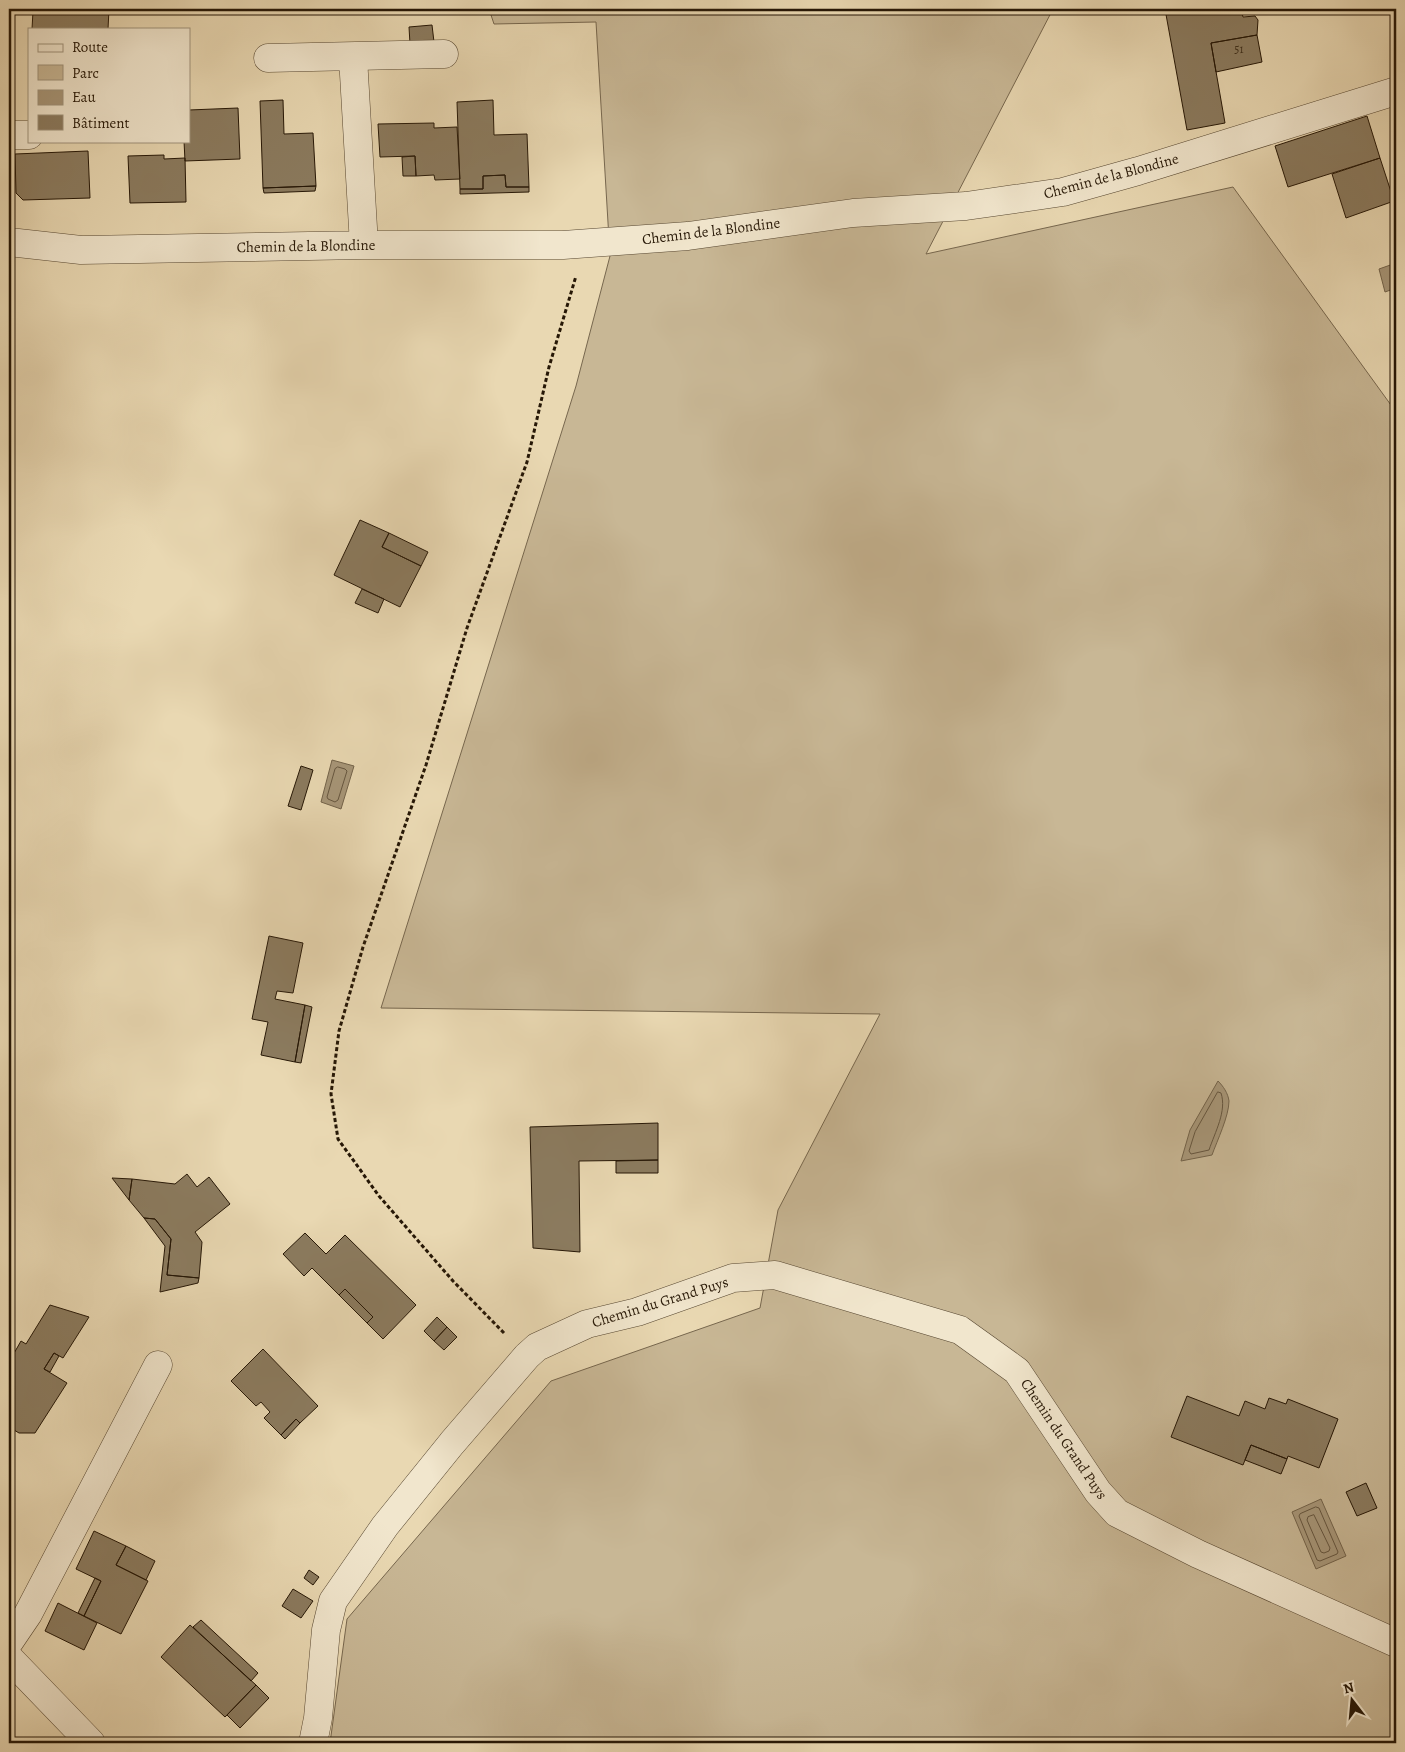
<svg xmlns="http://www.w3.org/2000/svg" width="1405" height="1752" viewBox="0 0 1405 1752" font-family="Alegreya,serif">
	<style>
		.green { fill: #c8b795; stroke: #77674e }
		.water { fill: #a79678; stroke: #73634a }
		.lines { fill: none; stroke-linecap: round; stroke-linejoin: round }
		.shore { stroke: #66563f; stroke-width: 1 }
		.building { fill: #8b7b5f; stroke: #261706 }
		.minor-casing { stroke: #574731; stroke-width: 29 }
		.path { stroke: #261706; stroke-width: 3; stroke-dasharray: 4 2.5; stroke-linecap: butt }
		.minor { stroke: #f1e6cd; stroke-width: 28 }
		.labels { text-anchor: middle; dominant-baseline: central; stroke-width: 5; stroke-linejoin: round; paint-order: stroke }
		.number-label { font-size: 12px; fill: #3f301c }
		.street-label { font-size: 15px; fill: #261706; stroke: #f1e6cd }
	</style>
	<rect width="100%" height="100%" fill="#e9d8b2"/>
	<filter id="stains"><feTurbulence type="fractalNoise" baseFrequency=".004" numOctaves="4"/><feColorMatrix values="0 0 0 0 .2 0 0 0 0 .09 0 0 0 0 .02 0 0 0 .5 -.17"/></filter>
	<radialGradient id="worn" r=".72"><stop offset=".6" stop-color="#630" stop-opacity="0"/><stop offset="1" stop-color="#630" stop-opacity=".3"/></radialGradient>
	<path class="green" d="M489,9H1053L926,254L1233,187L1396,412V1743H330L347,1619L551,1381L760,1308L778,1210L880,1014L381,1008L576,386L610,256L596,22L494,24Z"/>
	<path class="water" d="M1396,263V288L1385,292L1379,269Z
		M332,760L354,766L341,809L321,802Z
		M1218,1081C1223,1086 1228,1093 1229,1101C1229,1116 1217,1141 1212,1155L1181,1161L1190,1130Z
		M1321,1499L1346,1556L1316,1569L1292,1512Z"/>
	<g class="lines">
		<path class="shore" d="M338,767L345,769L347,771L338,800L335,802L328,799L327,797L335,769Z
			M1218,1092L1221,1093C1227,1111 1215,1132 1209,1150L1191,1154L1189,1151L1195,1132Z
			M1316,1507L1319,1508L1338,1552L1337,1554L1320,1561L1317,1560L1299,1516L1300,1514Z
			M1314,1515L1330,1548L1329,1551L1324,1553L1321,1552L1307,1520L1308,1517Z"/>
	</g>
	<path class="building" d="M9,9H33V11L9,13Z
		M56,9H109L108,29H32L33,11Z
		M1165,9H1241L1243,17L1255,16L1258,20L1257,35L1211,43L1225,123L1187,130Z
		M432,25L434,42L410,44L409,27Z
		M1257,35L1262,62L1216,72L1211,43Z
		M283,100L284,134L313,133L316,186L263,188L260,101Z
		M493,100L494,135L527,134L529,187H506L505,175L483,176V189H460L457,102Z
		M238,108L240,159L185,161L184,141H189V110Z
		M1367,116L1380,158L1288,187L1275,146Z
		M434,123V128L457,127L460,179L435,180L434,175L416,176L415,156L380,157L378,124Z
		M88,151L90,198L23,200L16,193L15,154Z
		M164,155V159L185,158L186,202L130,203L128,156Z
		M415,156L416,176H403L402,157Z
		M1380,158L1394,201L1346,218L1332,174Z
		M505,175L506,187H529V192L460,194V189H483V176Z
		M316,186L315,191L264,193L263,188Z
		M360,520L389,533L382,547L421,566L400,607L334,575Z
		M389,533L428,552L421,566L382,547Z
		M362,589L384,599L378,613L355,603Z
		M301,766L313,770L301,810L288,806Z
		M269,936L303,943L293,993L277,991L275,999L305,1005L295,1062L261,1055L268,1022L252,1019Z
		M305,1005L312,1007L301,1063L295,1062Z
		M658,1123V1160L579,1161L580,1252L533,1248L530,1127Z
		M658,1160V1173H616V1161Z
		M9,1165H11L14,1192L9,1193Z
		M187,1174L197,1187L209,1177L230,1204L195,1232L202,1242L199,1278L167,1275L171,1239L155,1219L144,1218L129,1200L132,1179L175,1184Z
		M112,1178L132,1179L129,1200Z
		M144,1218L155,1219L171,1239L167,1275L199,1278L198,1283L160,1292L165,1246Z
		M305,1233L326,1254L345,1235L416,1305L383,1339L367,1323L373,1317L345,1289L339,1295L312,1268L304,1276L283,1254Z
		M345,1289L373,1317L367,1323L339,1295Z
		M50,1305L89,1317L63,1358L54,1353L44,1369L67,1383L35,1433H19L9,1427L10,1422L9,1421V1376L10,1374L9,1362L21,1341L26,1344Z
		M437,1317L447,1327L434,1341L424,1331Z
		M447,1327L457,1337L444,1350L434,1341Z
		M263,1349L318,1406L300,1423L296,1419L281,1435L264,1418L270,1412L261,1402L256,1406L231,1381Z
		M54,1353L59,1356L50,1372L44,1369Z
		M1187,1396L1239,1416L1245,1401L1265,1409L1269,1398L1286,1404L1288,1399L1338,1419L1319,1468L1288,1456L1287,1459L1251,1445L1243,1465L1171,1437Z
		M296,1419L300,1423L285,1439L281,1435Z
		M1251,1445L1287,1459L1281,1474L1245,1460Z
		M1366,1483L1377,1508L1357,1516L1346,1492Z
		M94,1531L126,1546L116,1565L148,1581L121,1634L84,1616L101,1581L76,1569Z
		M126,1546L155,1561L146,1580L116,1565Z
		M309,1570L319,1577L313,1585L304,1578Z
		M95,1578L101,1581L84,1616L78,1613Z
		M293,1589L313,1601L301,1618L282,1606Z
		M58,1603L97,1623L84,1650L45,1631Z
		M201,1620L258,1673L251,1681L193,1627Z
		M190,1625L256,1685L225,1717L161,1657Z
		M256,1685L269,1698L240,1728L227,1715Z"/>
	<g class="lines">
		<defs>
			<path id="minor" d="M353,57L364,245
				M268,58L444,54
				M9,135H29
				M9,242L81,250L364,245H563L688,236L853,213L966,206L1063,192L1138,171L1396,91
				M9,1642L28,1614L158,1365
				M9,1658L91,1743
				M313,1743L318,1718L326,1630L333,1601L385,1526L452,1443L527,1356L537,1347L587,1324L637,1312L733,1278L775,1275L960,1330L1017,1371L1098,1492L1117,1513L1198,1554L1396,1643"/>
		</defs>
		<use href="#minor" class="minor-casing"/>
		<path class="path" d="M504,1333L453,1281L379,1196L338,1139L331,1094L339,1031L363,947L426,765L467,628L527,462L549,367L576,276"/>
		<use href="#minor" class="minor"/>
	</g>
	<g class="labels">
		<g class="number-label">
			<text x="1239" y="49">51</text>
		</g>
		<g class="street-label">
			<text transform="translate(1111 176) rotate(-15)">Chemin de la Blondine</text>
			<text transform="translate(711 231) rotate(-7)">Chemin de la Blondine</text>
			<text transform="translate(306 246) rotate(-1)">Chemin de la Blondine</text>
			<text transform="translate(660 1302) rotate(-17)">Chemin du Grand Puys</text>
			<text transform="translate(1064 1439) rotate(56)">Chemin du Grand Puys</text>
		</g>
	</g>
	<rect width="1405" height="1752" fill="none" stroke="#e9d8b2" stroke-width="30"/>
	<rect x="10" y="10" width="1385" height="1732" fill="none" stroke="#261706" stroke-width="2.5"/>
	<rect x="15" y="15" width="1375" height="1722" fill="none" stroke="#261706"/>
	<rect x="28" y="28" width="162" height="115" fill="#f1e6cd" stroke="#a0937d"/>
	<rect x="38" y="44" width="25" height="8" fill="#f1e6cd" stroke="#a0937d"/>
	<text x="72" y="52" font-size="15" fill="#261706">Route</text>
	<rect x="38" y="65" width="25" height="15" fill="#c8b795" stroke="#a0937d"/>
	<text x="72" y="78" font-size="15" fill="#261706">Parc</text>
	<rect x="38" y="90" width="25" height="15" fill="#a79678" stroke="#a0937d"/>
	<text x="72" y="102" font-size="15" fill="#261706">Eau</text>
	<rect x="38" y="115" width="25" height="15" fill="#8b7b5f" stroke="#a0937d"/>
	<text x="72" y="128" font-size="15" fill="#261706">Bâtiment</text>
	<g transform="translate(1352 1700) rotate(344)" stroke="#f1e6cd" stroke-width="4" paint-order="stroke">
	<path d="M0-4L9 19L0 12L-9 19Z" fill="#261706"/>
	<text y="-8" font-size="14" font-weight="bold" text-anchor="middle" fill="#261706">N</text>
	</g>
	<rect width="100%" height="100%" filter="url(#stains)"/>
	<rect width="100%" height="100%" fill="url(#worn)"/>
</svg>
